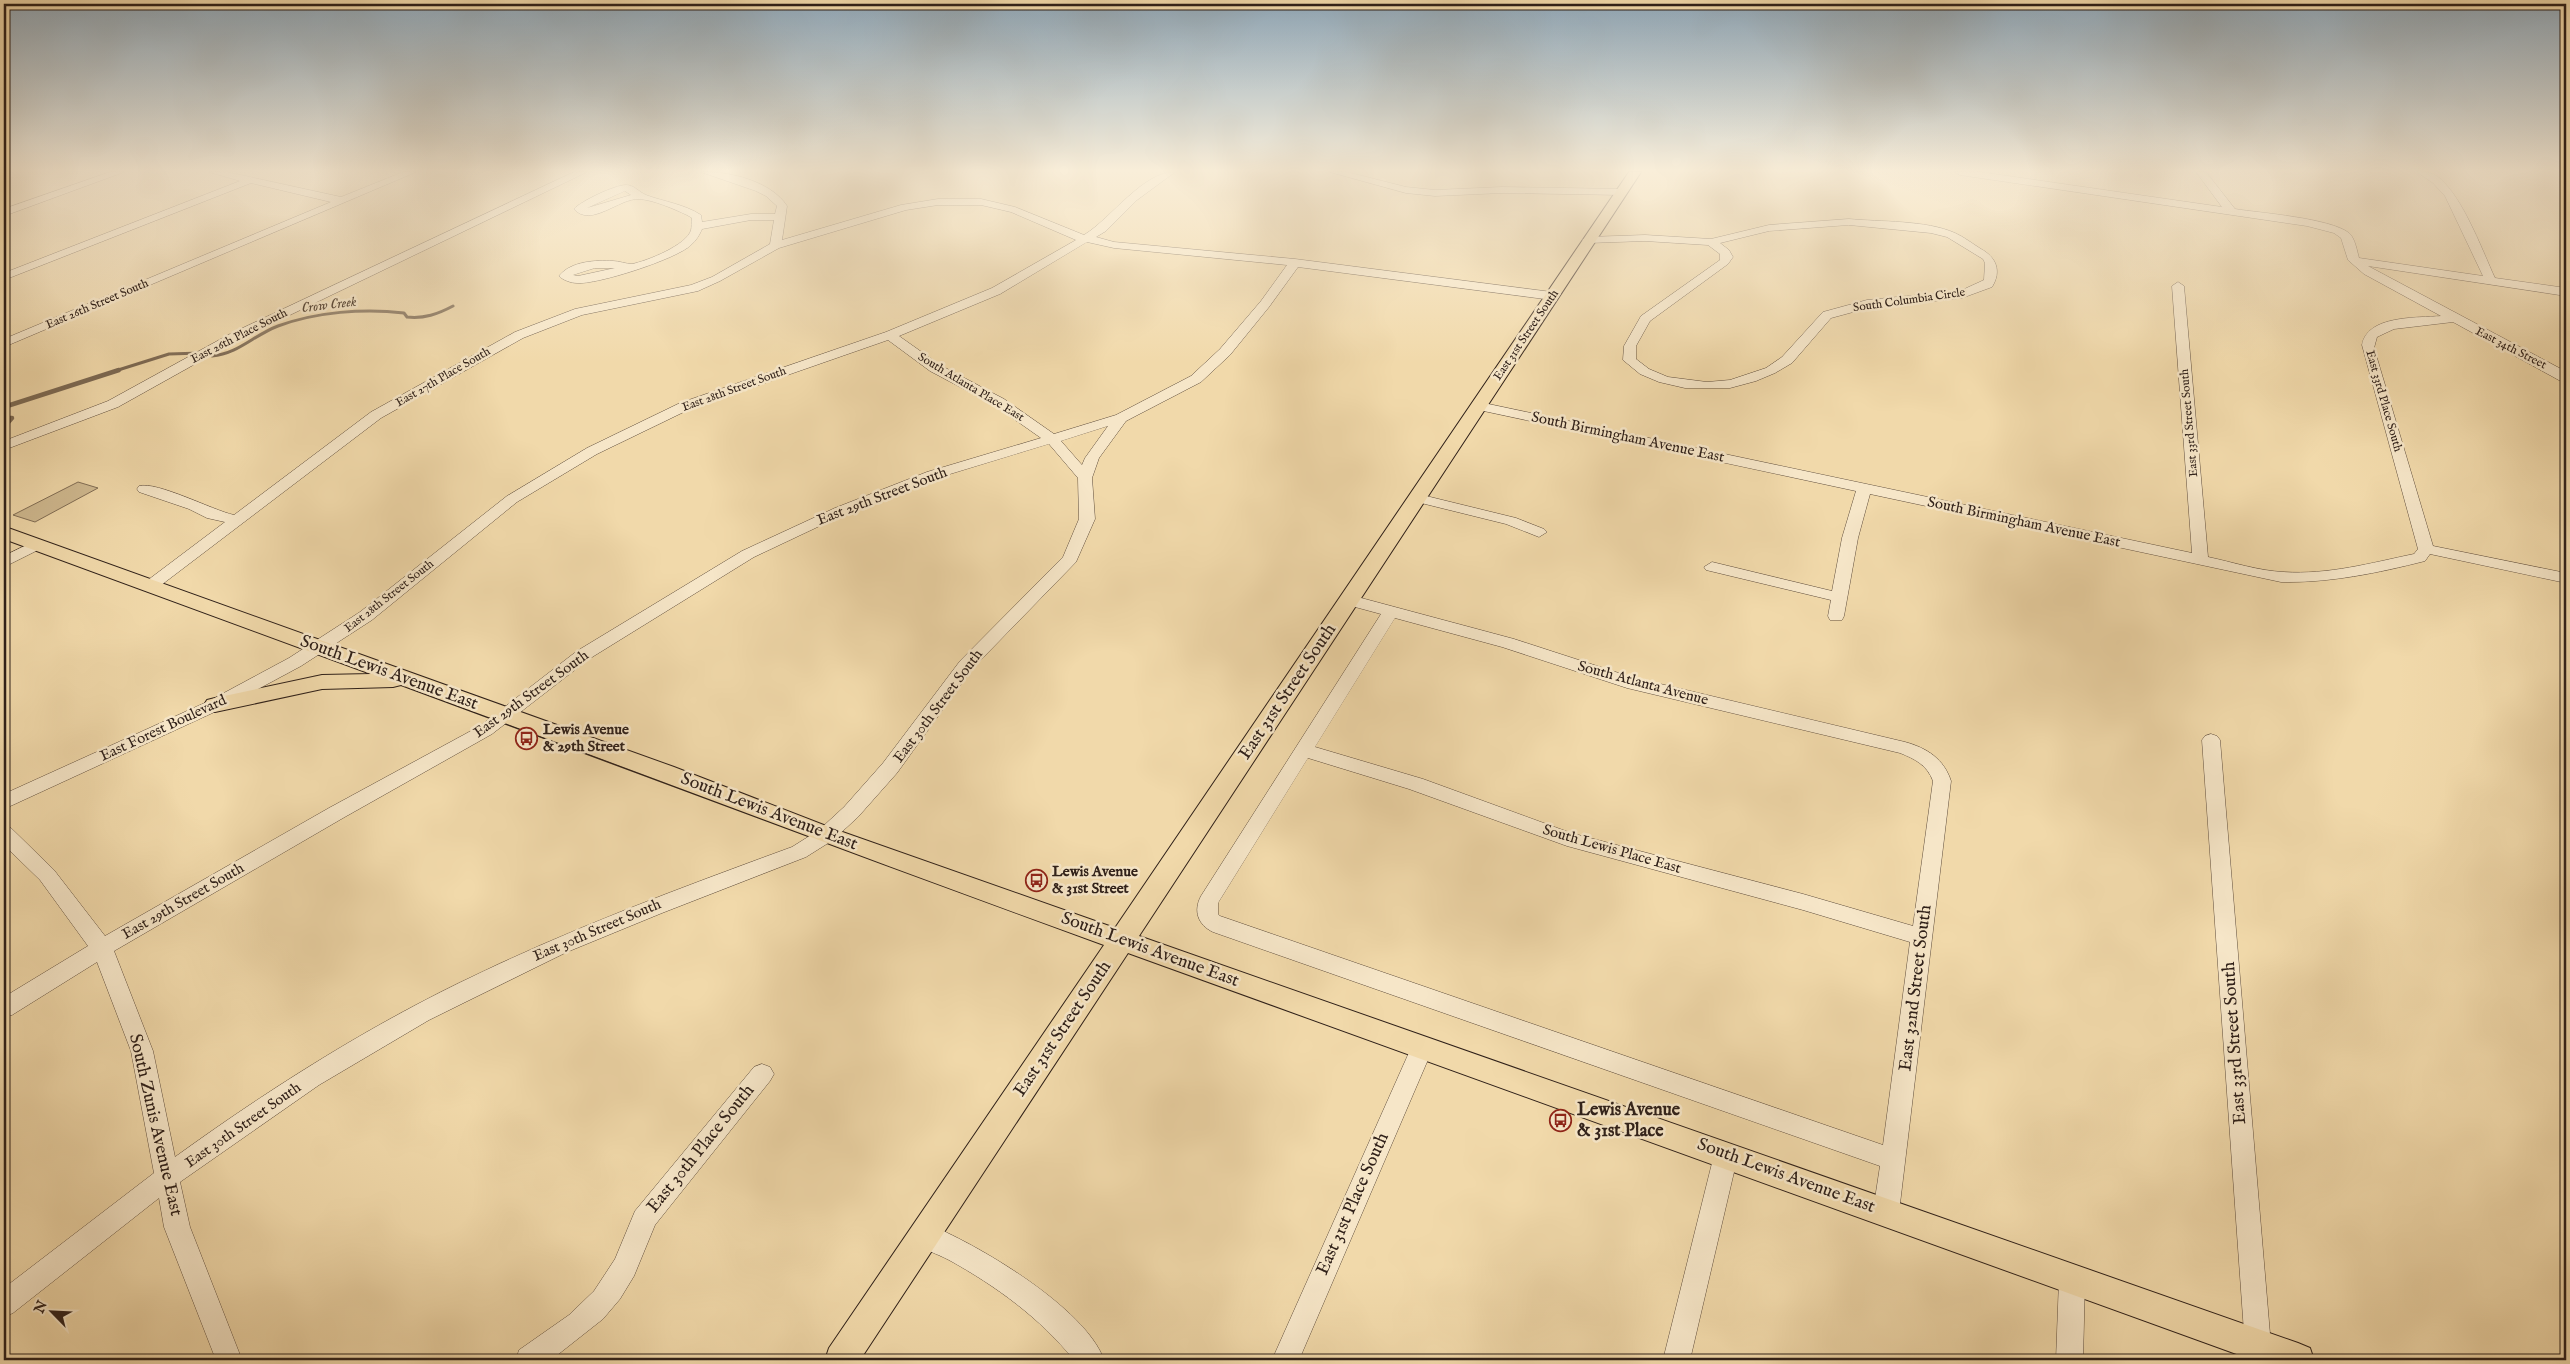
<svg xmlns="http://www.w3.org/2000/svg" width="2570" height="1364" viewBox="0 0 2570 1364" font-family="'IM FELL English',serif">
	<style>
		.green { fill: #d0ba91; stroke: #806d55 }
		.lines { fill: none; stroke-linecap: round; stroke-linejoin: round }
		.stream-far1 { stroke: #7c6953; stroke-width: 3 }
		.stream { stroke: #7c6953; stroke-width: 4.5 }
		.minor-casing { stroke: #604e3d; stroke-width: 1 }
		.major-casing { stroke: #2f2019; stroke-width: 2 }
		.minor { fill: #f6e6c8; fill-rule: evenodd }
		.major { fill: #f1d9aa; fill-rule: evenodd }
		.labels { text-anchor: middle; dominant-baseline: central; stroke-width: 5; stroke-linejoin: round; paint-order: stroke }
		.far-street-label { font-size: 12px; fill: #2f2019; stroke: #f6e6c8 }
		.far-water-label { font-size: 14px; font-style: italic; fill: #5c4b3b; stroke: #f6e6c8 }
		.street-label { font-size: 15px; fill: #2f2019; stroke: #f6e6c8 }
		.poi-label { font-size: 15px; font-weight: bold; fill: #2f2019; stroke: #f6e6c8; text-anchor: start }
		.near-street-label { font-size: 18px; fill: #2f2019; stroke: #f6e6c8 }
		.near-poi-label { font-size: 18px; font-weight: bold; fill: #2f2019; stroke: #f6e6c8; text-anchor: start }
	</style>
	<rect width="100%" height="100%" fill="#f1d9aa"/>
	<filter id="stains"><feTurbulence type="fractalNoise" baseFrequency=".004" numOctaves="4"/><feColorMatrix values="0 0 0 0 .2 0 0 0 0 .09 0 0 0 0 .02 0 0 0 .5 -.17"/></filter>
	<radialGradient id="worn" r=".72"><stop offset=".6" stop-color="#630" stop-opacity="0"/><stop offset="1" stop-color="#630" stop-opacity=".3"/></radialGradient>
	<path class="green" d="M78,482L98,488L35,522L13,515Z"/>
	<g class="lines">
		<path class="stream-far1" d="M212,356C238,354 254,335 278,326C316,312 364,308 404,313L407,317C424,319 438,314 453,306
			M115,371L169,354L201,353"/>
		<path class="stream" d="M4,407L119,370
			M4,418H12L4,427"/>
		<defs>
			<path id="minor" d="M110,172H124L4,216V209Z
				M209,172H227L341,197L403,172H416L4,347V339L331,202L251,183L4,280V273L240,181Z
				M574,172H587L238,340L118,407L4,450V441L108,401L230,334Z
				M701,172C729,171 771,181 787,206L782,240L901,205L938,199H981L1015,207L1084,235C1112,218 1142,172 1175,172L1137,200L1106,231L1096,237L1114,242L1295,259L1552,292L1558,296L1552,300L1298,267L1269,307L1230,355L1201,382L1126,421L1099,458L1092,478L1095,519L1076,562L972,669L897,773L858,817L833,840L806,857L662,913L567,952L429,1020L319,1085L180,1182L190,1227L242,1360H216L164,1227L159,1198L13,1313L4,1317V1288L154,1173L131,1051L97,962L12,1015L4,1017V997L88,946L40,880L4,845V826L11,828L54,870L105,936L329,808L480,726L577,651L742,551L835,508L927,472L1041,438L994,405L930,371L888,340L690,409L597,454L517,502L372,620L301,666L221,709L4,809V794L209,701L289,658L360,612L507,496L587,448L680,403L886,332L992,288L1076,240L1011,212L981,205H938L906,210L779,248L720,281L698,291L582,315L523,338L381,418L156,589H144L142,586L144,583L225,522L207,518L189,509L139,492L137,489L139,486C157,481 212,510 234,515L371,412L515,332L575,309L691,285L712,277L770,244L774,220H751L702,229C700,234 696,241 691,245C677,259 596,285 577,283C571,283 563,280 559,276C571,261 596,260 613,261C619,261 626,264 632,264C647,261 687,245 691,230C692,227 691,222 692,218L687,215C674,209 654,200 639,199C619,198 591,228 574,209C581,201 615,185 626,185C634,185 639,192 646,195C665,202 684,204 701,215L702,222L751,214H775L777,206L766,196L756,191ZM625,191L631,195L587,208ZM1087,242L1114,248L1287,265L1261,301L1220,349L1191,376L1116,415L1054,434L1004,399L940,365L899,336L1000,294ZM595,268H615L578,276L573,275ZM1108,426L1085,458L1082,465L1061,441ZM1049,444L1078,478L1079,519L1063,557L960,661L883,763L844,807L819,830L792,847C680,888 567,930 459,983C359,1032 265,1092 175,1157L153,1051L114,951L343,818L492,734L589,659L754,557L845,514L937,478Z
				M1330,172H1347L1406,187L1435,190L1502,187L1622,189L1627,192L1622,195L1502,193L1435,196L1406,193Z
				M1955,172H1980L2222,207L2196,172H2206L2235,209C2260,213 2330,218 2349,233C2355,238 2357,251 2359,258L2483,276L2445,196L2433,183L2417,172C2420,172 2425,171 2428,172C2457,179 2483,253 2495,278L2566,288V296L2368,266L2563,370L2566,373V384L2453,322L2394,329L2377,337L2374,348L2433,546L2566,573V583L2430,554L2425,561C2378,573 2329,583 2281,582L1870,494L1858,538L1844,616L1842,620H1830L1828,616L1831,600L1706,570L1704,567L1712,562L1832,591L1842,538L1856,491L1479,410L1472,406L1479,402L2192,553L2172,286L2178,282L2184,286L2208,557C2232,562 2259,571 2284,572C2328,575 2371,563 2414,554L2418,549L2362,345C2367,315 2417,318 2441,316L2364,274L2348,260L2341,238L2334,233L2307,226L1960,175Z
				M1849,219C1880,222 1926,220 1955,233C1964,237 1973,244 1981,249C1996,257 2002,271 1992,287L1962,298L1868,308L1831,318L1792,363L1775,373L1756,381L1730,388H1685L1659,382L1640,374L1623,360L1624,346L1641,316L1720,260V254L1708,245L1645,241L1588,243L1582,240L1588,237L1645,235L1711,239L1769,225ZM1849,225L1931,233L1947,237L1983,259L1985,263L1984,280L1960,291L1867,300L1823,312L1782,357L1766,368L1730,380L1707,382L1668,377L1649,369L1636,359V346L1650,321L1728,264L1733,257L1729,250L1720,243L1769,231Z
				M1418,494L1516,518L1544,529L1547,532L1539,537L1506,524L1413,501L1411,498Z
				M37,540L45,545L42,548L4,567V556Z
				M1350,595L1514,639L1631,677L1905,742C1927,748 1944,759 1951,781L1899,1212L1895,1220L1886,1224L1877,1220L1873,1212L1880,1166L1213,932C1198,925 1193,911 1201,896L1381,614L1344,604L1342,600L1344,596ZM1395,618L1502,647L1627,688L1900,753C1915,759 1927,765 1933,781L1913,926L1803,894L1571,833L1423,779L1315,747ZM1308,758L1409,789L1567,846L1803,910L1910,942L1883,1145L1220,916L1218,914V903Z
				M2211,734L2217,736L2220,740L2271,1346L2268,1356L2258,1359L2248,1356L2245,1346L2202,740L2205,736Z
				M1422,1038L1430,1041L1433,1048L1299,1360H1272L1411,1048L1414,1041Z
				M762,1064L770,1067L774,1074L770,1081L655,1225L634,1276L620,1299L603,1319L551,1360H516L519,1350L569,1315L594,1291L615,1259L635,1211L754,1067Z
				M1726,1144L1735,1147L1738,1155L1690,1360H1663L1714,1155L1717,1147Z
				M925,1223C976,1243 1086,1308 1104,1360H1074C1040,1318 996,1286 949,1260C936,1253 918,1249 912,1235L916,1226Z
				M2072,1267L2081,1271L2085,1280L2083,1360H2056L2059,1280L2063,1271Z"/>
			<path id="major" d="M1629,172H1641L1139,936L2298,1343L2310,1348L2314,1360H2253L1128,953L860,1360H825L829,1348L1104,945C869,860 635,770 401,685L393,687L322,689L215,712L207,710L204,705L207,700L215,698L322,675L371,674L4,539V527L11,529L674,767L834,829L1115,928Z"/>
		</defs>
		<use href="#minor" class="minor-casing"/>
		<use href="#major" class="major-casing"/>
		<use href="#minor" class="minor"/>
		<use href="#major" class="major"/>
	</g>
	<linearGradient id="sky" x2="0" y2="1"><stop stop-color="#91aabc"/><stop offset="0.47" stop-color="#f9eed9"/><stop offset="1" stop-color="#f9eed9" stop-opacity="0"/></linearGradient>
	<rect width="2570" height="363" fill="url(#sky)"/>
	<defs>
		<symbol id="bus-ring" viewBox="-11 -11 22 22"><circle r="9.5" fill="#f6e6c8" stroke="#8f2418" stroke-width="1.5"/><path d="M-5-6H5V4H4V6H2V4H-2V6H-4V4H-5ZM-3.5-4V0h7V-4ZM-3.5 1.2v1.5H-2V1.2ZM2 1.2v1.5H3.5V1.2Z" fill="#8f2418"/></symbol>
	</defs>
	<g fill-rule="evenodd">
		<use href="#bus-ring" x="514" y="726" width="25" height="25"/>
		<use href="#bus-ring" x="1024" y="868" width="25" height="25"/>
		<use href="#bus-ring" x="1548" y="1108" width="25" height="25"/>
	</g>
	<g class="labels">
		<g class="far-street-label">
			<text transform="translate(1909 300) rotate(-8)">South Columbia Circle</text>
			<text transform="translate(97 304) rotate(-23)">East 26th Street South</text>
			<text transform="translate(1526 335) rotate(-56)">East 31st Street South</text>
			<text transform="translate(239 336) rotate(-27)">East 26th Place South</text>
			<text transform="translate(2511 348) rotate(27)">East 34th Street</text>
			<text transform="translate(443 377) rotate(-30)">East 27th Place South</text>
			<text transform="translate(971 387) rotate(31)">South Atlanta Place East</text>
			<text transform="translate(734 389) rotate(-20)">East 28th Street South</text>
			<text transform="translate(2384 401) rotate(74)">East 33rd Place South</text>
			<text transform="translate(2189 423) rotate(-95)">East 33rd Street South</text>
			<text transform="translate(389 596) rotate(-38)">East 28th Street South</text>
		</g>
		<g class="far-water-label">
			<text transform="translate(329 305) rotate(-7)">Crow Creek</text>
		</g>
		<g class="street-label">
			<text transform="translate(1628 437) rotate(12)">South Birmingham Avenue East</text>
			<text transform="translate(882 496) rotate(-21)">East 29th Street South</text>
			<text transform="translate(2024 522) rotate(12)">South Birmingham Avenue East</text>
			<text transform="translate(1643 683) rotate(15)">South Atlanta Avenue</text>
			<text transform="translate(531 694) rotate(-36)">East 29th Street South</text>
			<text transform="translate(938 706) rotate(-53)">East 30th Street South</text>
			<text transform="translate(163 728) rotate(-25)">East Forest Boulevard</text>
			<text transform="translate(1612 849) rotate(16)">South Lewis Place East</text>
			<text transform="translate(183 901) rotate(-30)">East 29th Street South</text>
			<text transform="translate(597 930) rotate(-23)">East 30th Street South</text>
			<text transform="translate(243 1125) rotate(-35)">East 30th Street South</text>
		</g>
		<g class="poi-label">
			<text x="543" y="729">Lewis Avenue<tspan x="543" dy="17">&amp; 29th Street</tspan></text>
			<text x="1052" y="871">Lewis Avenue<tspan x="1052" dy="17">&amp; 31st Street</tspan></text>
		</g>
		<g class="near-street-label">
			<text transform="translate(389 673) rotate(20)">South Lewis Avenue East</text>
			<text transform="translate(1288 692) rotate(-56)">East 31st Street South</text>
			<text transform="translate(769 812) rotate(21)">South Lewis Avenue East</text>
			<text transform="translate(1150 950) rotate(20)">South Lewis Avenue East</text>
			<text transform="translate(1916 988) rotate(-83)">East 32nd Street South</text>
			<text transform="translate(1063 1029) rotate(-56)">East 31st Street South</text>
			<text transform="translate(2235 1043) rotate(-94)">East 33rd Street South</text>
			<text transform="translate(155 1125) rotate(77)">South Zunis Avenue East</text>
			<text transform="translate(701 1149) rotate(-51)">East 30th Place South</text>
			<text transform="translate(1786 1176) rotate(20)">South Lewis Avenue East</text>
			<text transform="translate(1353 1204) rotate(-66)">East 31st Place South</text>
		</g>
		<g class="near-poi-label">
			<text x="1577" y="1110">Lewis Avenue<tspan x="1577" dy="21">&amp; 31st Place</tspan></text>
		</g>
	</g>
	<rect width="2570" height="1364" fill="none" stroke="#f1d9aa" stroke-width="20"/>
	<rect x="5" y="5" width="2560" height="1354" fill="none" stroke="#2f2019" stroke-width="2.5"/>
	<rect x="10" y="10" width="2550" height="1344" fill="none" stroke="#2f2019"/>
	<g transform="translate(52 1312) rotate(294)" stroke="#f6e6c8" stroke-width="4" paint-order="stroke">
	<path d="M0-4L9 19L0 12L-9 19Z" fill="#2f2019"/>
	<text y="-8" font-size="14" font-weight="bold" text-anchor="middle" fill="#2f2019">N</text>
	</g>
	<rect width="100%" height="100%" filter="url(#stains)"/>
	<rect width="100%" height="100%" fill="url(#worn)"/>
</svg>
